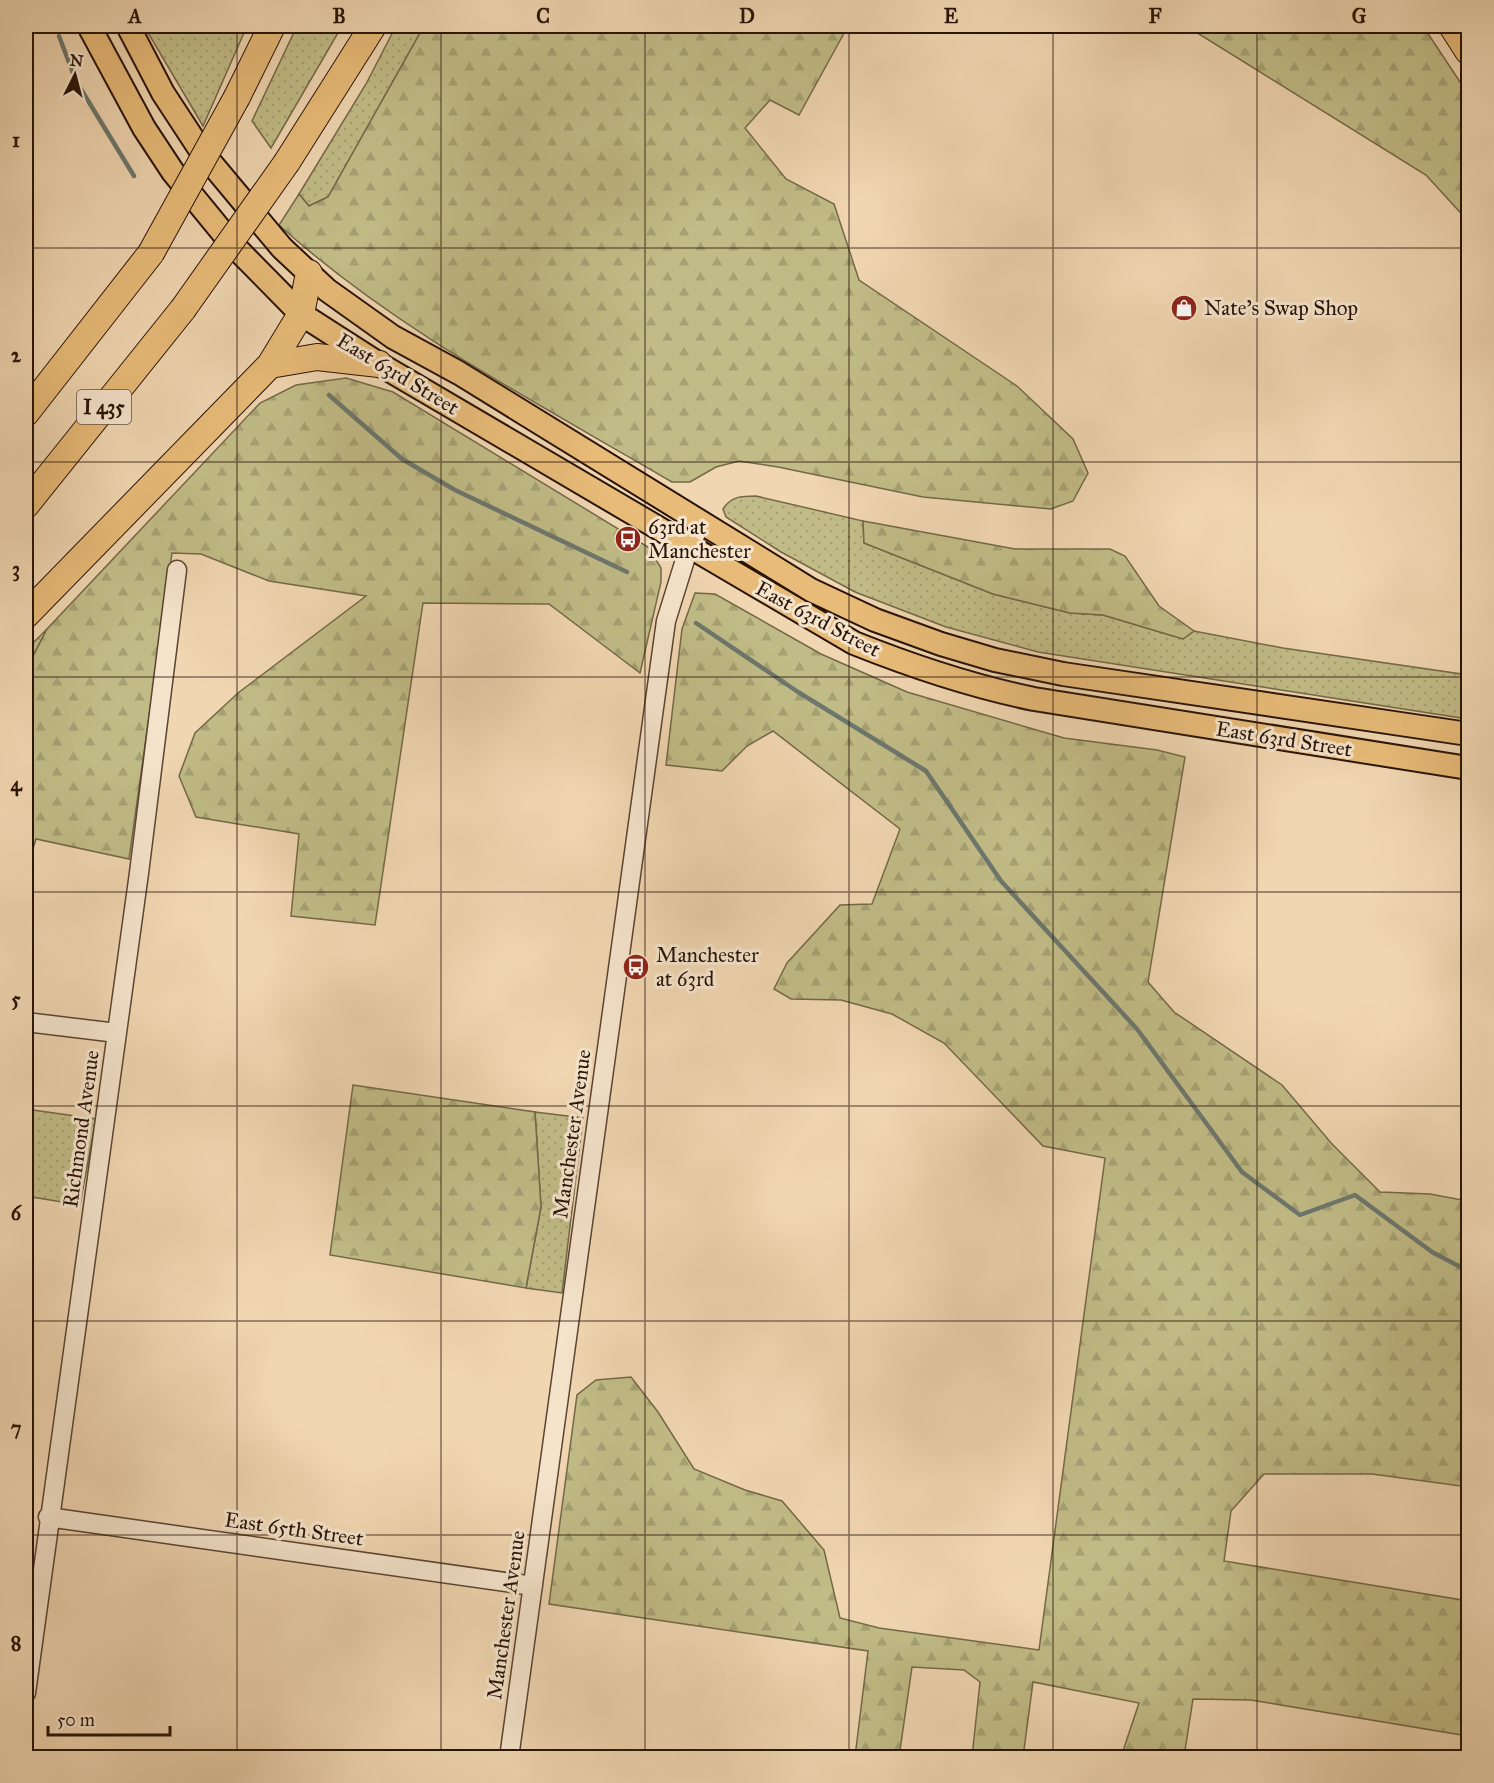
<svg xmlns="http://www.w3.org/2000/svg" width="1494" height="1783" viewBox="0 0 1494 1783" font-family="'IM FELL Great Primer',serif">
	<style>
		.grass { fill: url(#grass-dots); stroke: #746848; stroke-width: 1.5 }
		.forest { fill: url(#forest-firs); stroke: #746848; stroke-width: 1.5 }
		.lines { fill: none; stroke-linecap: round; stroke-linejoin: round }
		.stream { stroke: #6c776d; stroke-width: 4.5 }
		.minor-casing { stroke: #5a4432; stroke-width: 21 }
		.major-casing { stroke: #281308; stroke-width: 26 }
		.highway-casing { stroke: #281308; stroke-width: 28 }
		.minor { stroke: #f5e4cc; stroke-width: 18 }
		.major { stroke: #e8bb78; stroke-width: 22 }
		.highway { stroke: #e8bb78; stroke-width: 26 }
		.highway-bridge-casing { stroke: #281308; stroke-width: 28; stroke-linecap: butt }
		.highway-bridge { stroke: #e8bb78; stroke-width: 26 }
		.grid { fill: none; stroke: #281308; stroke-width: 1.5; stroke-opacity: 0.55 }
		.labels { text-anchor: middle; dominant-baseline: central; stroke-width: 6; stroke-linejoin: round; paint-order: stroke }
		.shield { fill: #f5e4cc; stroke: #665243; stroke-width: 1.5 }
		.shield-label { font-size: 20px; font-weight: bold; fill: #281308 }
		.poi-label { font-size: 21px; fill: #281308; stroke: #f5e4cc; text-anchor: start }
		.street-label { font-size: 21px; fill: #281308; stroke: #f5e4cc }
		.neatline { fill: none; stroke: #281308; stroke-width: 2 }
		.grid-label { font-size: 20px; text-anchor: middle; font-weight: bold; fill: #281308 }
	</style>
	<defs>
		<pattern id="grass-dots" width="8" height="8" patternUnits="userSpaceOnUse" patternTransform="scale(1.5)"><rect width="8" height="8" fill="#c1bc87"/><path d="M2 2h.1M6 6h.1" fill="none" stroke="#a6a173" stroke-width="1.8" stroke-linecap="round"/></pattern>
		<pattern id="forest-firs" width="22" height="20" patternUnits="userSpaceOnUse" patternTransform="scale(1.5)"><rect width="22" height="20" fill="#c1bc87"/><path d="M5 1l3.5 6h-7zM16 11l3.5 6h-7z" fill="#a6a173"/></pattern>
	</defs>
	<rect width="100%" height="100%" fill="#f0d6b1"/>
	<filter id="stains"><feTurbulence type="fractalNoise" baseFrequency=".00333" numOctaves="4"/><feColorMatrix values="0 0 0 0 .2 0 0 0 0 .09 0 0 0 0 .02 0 0 0 .5 -.17"/></filter>
	<radialGradient id="worn" r=".72"><stop offset=".6" stop-color="#630" stop-opacity="0"/><stop offset="1" stop-color="#630" stop-opacity=".3"/></radialGradient>
	<path class="grass" d="M144,26H247L203,126Z
		M297,26H342L271,148L252,121Z
		M396,26H424L328,197L309,206L299,194L366,84Z
		M756,496L863,521L864,543L993,594L1070,613L1103,615L1183,639L1194,631L1283,648L1468,675V719L1038,652L946,627L855,592L781,552L726,517L723,509C731,496 742,496 756,496Z
		M47,629L26,670V650Z
		M26,1109L96,1119L80,1205L26,1196Z
		M535,1112L583,1118L562,1293L526,1288L541,1207Z"/>
	<path class="forest" d="M424,26H848L799,115L770,100L745,128L786,179L834,204L859,280L1017,386L1073,439L1088,473L1073,501L1051,509L923,497L778,467L739,461L716,467L690,482H672C538,403 395,330 279,225L299,194L309,206L328,197Z
		M1186,26H1423L1468,94V221L1426,175Z
		M346,378L393,392L648,547L661,568V582L640,673L549,604L423,603L375,925L291,916L299,834L196,817L179,776L195,733L238,693L366,596L269,581L201,554L172,553L129,859L36,839L26,871V670L47,629L260,403L296,385Z
		M863,521L1015,549H1110L1125,556L1159,606L1194,631L1183,639L1103,615L1070,613L993,594L864,543Z
		M695,593L715,594L821,654L907,692L1064,738L1157,750L1185,757L1148,982L1174,1012L1282,1085L1332,1144L1380,1192L1430,1194L1468,1201V1487L1372,1474H1264L1231,1511L1224,1561L1468,1601V1736L1251,1700L1193,1699L1184,1757H1121L1139,1703L1033,1682L1023,1757H972L980,1682L964,1670L912,1667L899,1757H855L868,1651L549,1604L577,1395L596,1380L631,1377L658,1412L694,1469L745,1490L782,1501L824,1550L840,1618L879,1628L1039,1650L1105,1158L1043,1146L944,1043L892,1014L841,1000L791,999L774,989L787,963L840,905L872,904L900,829L773,731L747,746L722,771L666,765L682,629Z
		M353,1085L535,1112L541,1207L526,1288L330,1255Z"/>
	<g class="lines">
		<path class="stream" d="M59,36L76,81L134,176
			M329,395L402,459L455,490L627,572
			M696,623L798,692L926,771L1001,881L1137,1029L1242,1172L1300,1215L1355,1195L1432,1252L1468,1271"/>
		<defs>
			<path id="minor" d="M26,1022L117,1033
				M48,1517L533,1586
				M26,1693L139,873L177,570
				M509,1758L666,621L689,547L702,522"/>
			<path id="major" d="M89,26L144,128L173,172L232,244L301,314L379,364L854,643C914,667 971,686 1034,699L1468,768
				M128,26L163,93L201,151L282,248L327,290L393,337L459,373L811,590L875,620L941,644L995,660L1063,674L1468,734"/>
			<path id="highway" d="M1452,26L1468,51
				M237,97L272,26
				M287,162L373,26
				M270,365L317,357L379,364
				M26,413L151,253
				M26,505L183,309
				M26,615L270,365L301,314L309,273"/>
		</defs>
		<use href="#minor" class="minor-casing"/>
		<use href="#major" class="major-casing"/>
		<use href="#highway" class="highway-casing"/>
		<use href="#minor" class="minor"/>
		<use href="#major" class="major"/>
		<use href="#highway" class="highway"/>
		<defs>
			<path id="highway-bridge" d="M151,253L237,97
				M183,309L287,162"/>
		</defs>
		<use href="#highway-bridge" class="highway-bridge-casing"/>
		<use href="#highway-bridge" class="highway-bridge"/>
	</g>
	<path class="grid" d="M237,26V1758M441,26V1758M645,26V1758M849,26V1758M1053,26V1758M1257,26V1758M26,248H1468M26,462H1468M26,677H1468M26,892H1468M26,1106H1468M26,1321H1468M26,1535H1468"/>
	<defs>
		<symbol id="shop-disc" viewBox="-11 -11 22 22"><circle r="9.5" fill="#8f2418" stroke="#f5e4cc"/><path d="M-5-2.5h2.3a2.7 3.5 0 0 1 5.4 0H5L5.5 6h-11ZM-1.5-2.5h3a1.5 2.3 0 0 0-3 0Z" fill="#fff"/></symbol>
		<symbol id="bus-disc" viewBox="-11 -11 22 22"><circle r="9.5" fill="#8f2418" stroke="#f5e4cc"/><path d="M-5-6H5V4H4V6H2V4H-2V6H-4V4H-5ZM-3.5-4V0h7V-4ZM-3.5 1.2v1.5H-2V1.2ZM2 1.2v1.5H3.5V1.2Z" fill="#fff"/></symbol>
	</defs>
	<g fill-rule="evenodd">
		<use href="#shop-disc" x="1169" y="293" width="30" height="30"/>
		<use href="#bus-disc" x="613" y="524" width="30" height="30"/>
		<use href="#bus-disc" x="621" y="952" width="30" height="30"/>
	</g>
	<g class="labels">
		<rect class="shield" x="77" y="390" width="54" height="34" rx="4.5"/>
		<g class="shield-label">
			<text x="104" y="407">I 435</text>
		</g>
		<g class="poi-label">
			<text x="1204" y="308">Nate's Swap Shop</text>
			<text x="648" y="527">63rd at<tspan x="648" dy="24">Manchester</tspan></text>
			<text x="656" y="955">Manchester<tspan x="656" dy="24">at 63rd</tspan></text>
		</g>
		<g class="street-label">
			<text transform="translate(398 374) rotate(31)">East 63rd Street</text>
			<text transform="translate(818 619) rotate(28)">East 63rd Street</text>
			<text transform="translate(1284 739) rotate(9)">East 63rd Street</text>
			<text transform="translate(81 1129) rotate(-82)">Richmond Avenue</text>
			<text transform="translate(572 1134) rotate(-82)">Manchester Avenue</text>
			<text transform="translate(294 1529) rotate(8)">East 65th Street</text>
			<text transform="translate(506 1615) rotate(-82)">Manchester Avenue</text>
		</g>
	</g>
	<rect width="1494" height="1783" fill="none" stroke="#f0d6b1" stroke-width="66"/>
	<g transform="translate(75 75) rotate(6)" stroke="#f5e4cc" stroke-width="4.5" paint-order="stroke">
	<path d="M0-4.5L10 22L0 15L-10 22Z" fill="#281308"/>
	<text y="-9" font-size="16" font-weight="bold" text-anchor="middle" fill="#281308">N</text>
	</g>
	<path d="M48 1726v9h122v-9" fill="none" stroke="#281308" stroke-width="3"/>
	<text x="57" y="1726" font-size="18" fill="#281308" stroke="#f5e4cc" stroke-width="4.5" paint-order="stroke">50 m</text>
	<rect x="33" y="33" width="1428" height="1717" class="neatline"/>
	<g class="grid-label">
		<text x="135" y="23">A</text>
		<text x="339" y="23">B</text>
		<text x="543" y="23">C</text>
		<text x="747" y="23">D</text>
		<text x="951" y="23">E</text>
		<text x="1155" y="23">F</text>
		<text x="1359" y="23">G</text>
		<text x="16" y="147">1</text>
		<text x="16" y="362">2</text>
		<text x="16" y="576">3</text>
		<text x="16" y="791">4</text>
		<text x="16" y="1006">5</text>
		<text x="16" y="1220">6</text>
		<text x="16" y="1435">7</text>
		<text x="16" y="1650">8</text>
	</g>
	<rect width="100%" height="100%" filter="url(#stains)"/>
	<rect width="100%" height="100%" fill="url(#worn)"/>
</svg>
